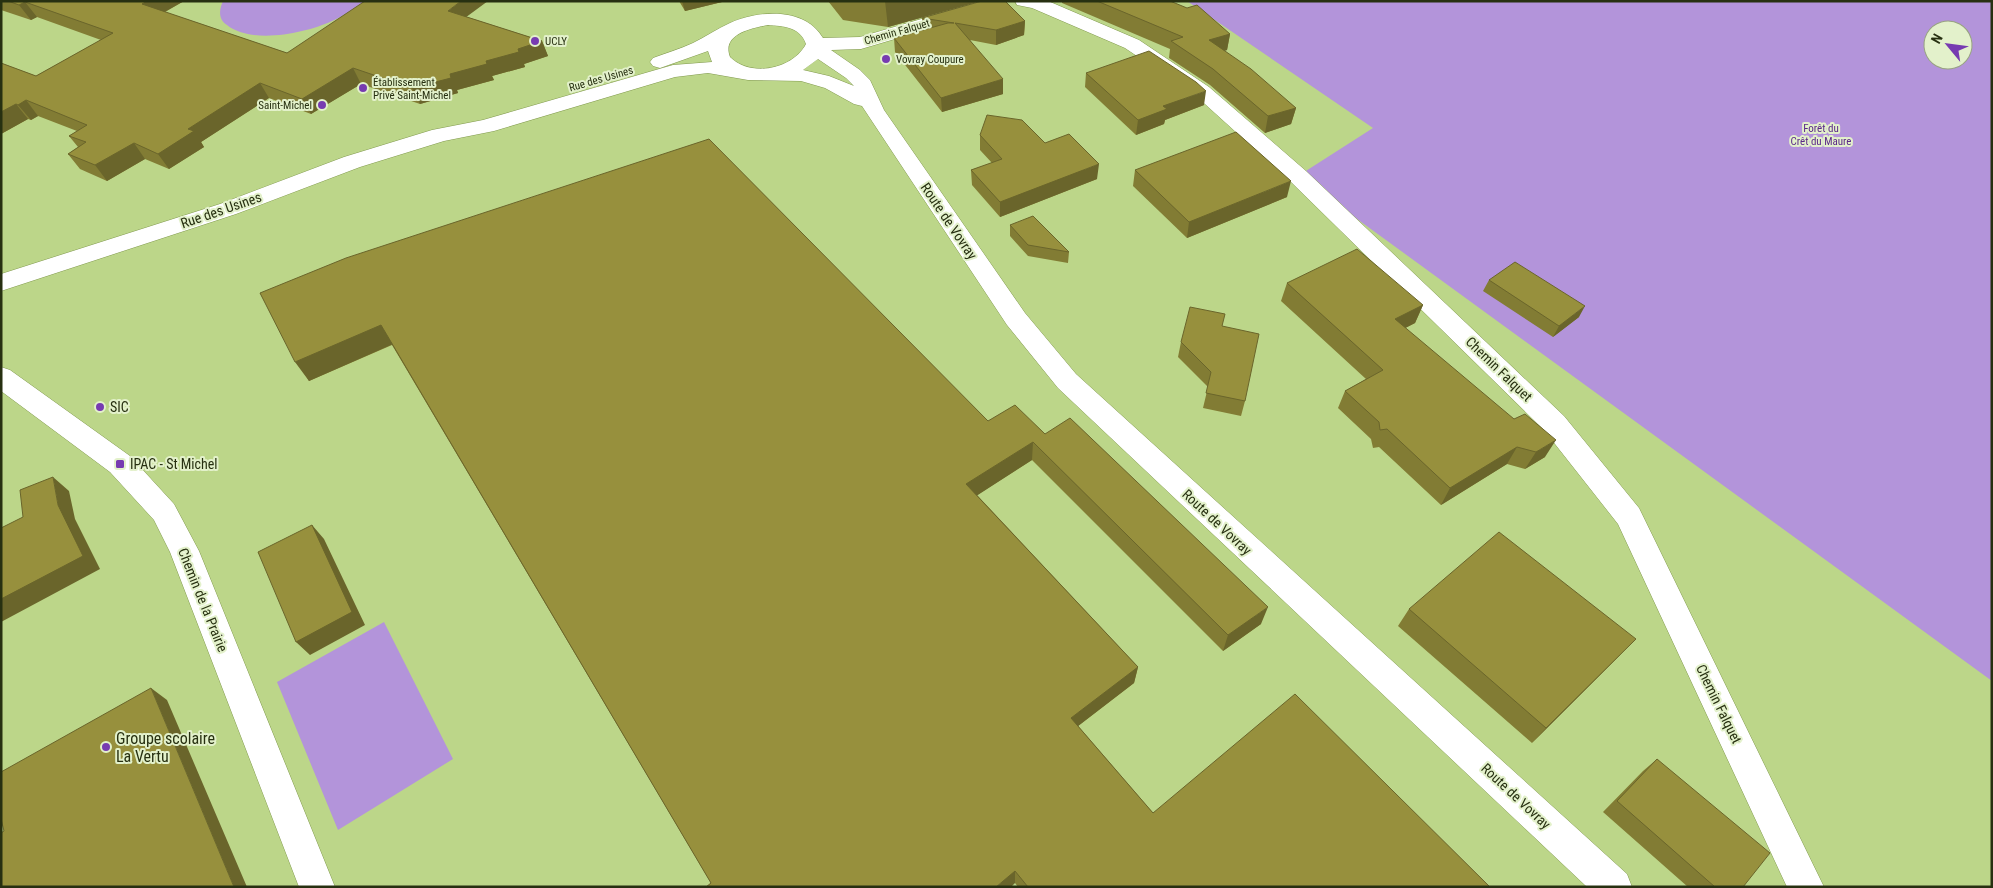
<svg xmlns="http://www.w3.org/2000/svg" width="1993" height="888" viewBox="0 0 1993 888" font-family="'Roboto Condensed',sans-serif">
	<style>
		.green { fill: #b394da; fill-rule: evenodd }
		.lines { fill: none; stroke-linecap: round; stroke-linejoin: round }
		.minor-casing { stroke: #81994e; stroke-width: 1 }
		.minor { fill: #fff; fill-rule: evenodd }
		.wall { fill: #827c34 }
		.shaded-wall { fill: #6a652b }
		.building { fill: #97903d; stroke: #6a652b }
		.poi-dot { fill: #773bb1; stroke: #e3f1cb; stroke-width: 2 }
		.labels { text-anchor: middle; dominant-baseline: central; stroke-width: 4; stroke-linejoin: round; paint-order: stroke }
		.far-street-label { font-size: 11px; fill: #273011; stroke: #e3f1cb }
		.far-poi-label { font-size: 11px; fill: #273011; stroke: #e3f1cb; text-anchor: start }
		.far-park-label { font-size: 11px; fill: #5a2788; stroke: #e3f1cb }
		.street-label { font-size: 14px; fill: #273011; stroke: #e3f1cb }
		.poi-label { font-size: 14px; fill: #273011; stroke: #e3f1cb; text-anchor: start }
		.near-poi-label { font-size: 16px; fill: #273011; stroke: #e3f1cb; text-anchor: start }
	</style>
	<rect width="100%" height="100%" fill="#bcd689"/>
	<path class="green" d="M223,1H366C355,8 344,16 332,21C306,33 252,45 227,25C218,19 219,10 223,1Z
		M1187,1H1992V681L1298,176L1373,128ZM1933,30H1963V60H1933Z
		M384,622L453,759L338,830L277,682Z"/>
	<g class="lines">
		<defs>
			<path id="minor" d="M1015,1H1048L1139,40L1209,87L1306,171L1564,416L1639,508L1824,887H1787L1618,524L1544,430L1290,181L1195,95L1125,48L1032,8L1017,5Z
				M959,8L966,10L969,14L966,18L861,49L831,50L860,70L870,80L884,110L1025,313L1076,374L1627,874L1632,887H1587L1058,388L1007,325L862,106L854,104L825,88L801,81L748,80L708,73L675,77L494,131L444,141L360,167L236,214L1,291V274L220,204L344,157L432,130L483,120L673,65L712,62L708,51L660,68L653,66L650,62L653,58C666,53 680,49 693,43C705,37 717,29 730,23C759,10 805,7 823,38L860,37ZM768,25C784,26 800,27 806,44C793,69 751,78 730,57C721,34 752,28 768,25ZM818,59L846,78L854,86L829,76L803,70Z
				M1,367L10,370L130,456L174,504L199,551L335,887H299L170,552L154,520L110,472L1,391Z"/>
		</defs>
		<use href="#minor" class="minor-casing"/>
		<use href="#minor" class="minor"/>
	</g>
	<path class="wall" d="M1,1H184L165,12L287,53L467,17L542,41L548,56L524,64L525,67L492,76L494,80L457,90L458,93L420,104L361,84L311,114L269,98L201,142L204,147L169,169L145,159L107,181L80,169L68,154L78,147L69,136L77,131L38,116L31,120L28,119L1,134V63L36,76L101,40L37,17L31,20L1,10Z
		M679,1H722V2L685,11Z
		M828,1H981L888,27L843,20Z
		M1062,1H1170L1230,34L1227,50L1224,51L1296,108L1291,124L1265,133L1210,85L1169,58L1170,49L1062,3Z
		M922,18L1025,21L1024,35L996,45L970,40L1003,94L942,112L895,52L894,38L923,30Z
		M1086,73L1204,105L1165,120L1164,124L1136,135L1085,87Z
		M980,135L1045,143L1097,179L1000,217L972,185L971,170L992,163L980,150Z
		M1135,170L1287,197L1187,238L1133,186Z
		M1010,225L1069,252L1068,263L1028,256L1010,236Z
		M1489,280L1579,317L1553,337L1483,291Z
		M1287,283L1423,305L1415,323L1405,328L1545,457L1525,469L1507,464L1441,505L1379,447L1373,448L1371,439L1338,408L1345,391L1366,379L1281,301Z
		M260,293L988,421L1045,434L1261,624L1223,651L1032,460L977,495L1138,667L1134,683L1078,726L1153,813L1490,887H1018L1015,883H711L392,345L309,381Z
		M1222,326L1245,401L1241,416L1203,408L1208,387L1178,357L1181,342Z
		M1409,609L1620,655L1532,743L1398,626Z
		M1657,759L1743,887H1688L1603,812L1643,771Z"/>
	<path class="shaded-wall" d="M147,1H184L152,19L142,4Z
		M461,1H488L454,26L448,11Z
		M682,1H722V2L685,11Z
		M885,1H981L888,27Z
		M25,2L37,17L31,20L19,5Z
		M1025,21L1024,35L996,45V30Z
		M1230,34L1227,50L1206,56L1209,40Z
		M542,41L548,56L524,64L525,67L492,76L494,80L457,90L458,93L420,104L412,88L518,49Z
		M353,68L361,84L311,114L302,99Z
		M1003,79V94L942,112L941,98Z
		M260,83L269,98L201,142L204,147L169,169L158,154L188,129Z
		M1206,91L1204,105L1165,120L1164,124L1136,135L1138,120L1163,106Z
		M26,100L38,116L31,120L18,105Z
		M16,104L28,119L1,134V112Z
		M1296,108L1291,124L1265,133L1268,116Z
		M134,143L145,159L107,181L95,165Z
		M1099,164L1097,179L1000,217V202Z
		M1291,181L1287,197L1187,238L1189,222Z
		M1423,305L1415,323L1388,337L1395,319Z
		M1585,306L1579,317L1553,337L1559,326Z
		M381,325L393,344L309,381L295,362Z
		M1556,440L1545,457L1525,469L1536,452Z
		M1033,442L1032,460L967,502L966,484Z
		M1517,447L1507,464L1441,505L1450,488Z
		M53,477L69,491L75,519L100,569L1,622V599L58,505Z
		M312,525L324,539L365,625L310,655L296,642Z
		M1268,607L1261,624L1223,651L1228,635Z
		M1636,639L1532,743L1546,728Z
		M1138,667L1134,683L1069,733L1071,718Z
		M151,688L167,700L247,887H234Z
		M1015,871V883L1011,887H996Z"/>
	<path class="building" d="M8,1H147L142,4L287,53L365,1H461L448,11L542,41L518,49L519,52L486,61L487,64L450,74L451,78L412,88L353,68L302,99L260,83L188,129L194,131L158,154L134,143L95,165L68,154L86,142L69,136L87,125L26,100L18,105L16,104L1,112V63L36,76L113,33L25,2L19,5Z
		M982,1H1005L1025,21L996,30L955,23L1003,79L941,98L894,38L948,23H954L922,18Z
		M1097,1H1170L1187,8L1197,5L1230,34L1209,40L1251,69L1296,108L1268,116L1213,69L1171,41L1183,37Z
		M1149,51L1196,82L1206,91L1163,106L1167,109L1138,120L1086,73Z
		M987,115L1022,120L1045,143L1069,134L1099,164L1000,202L971,170L1002,159L980,135Z
		M1236,132L1291,181L1189,222L1135,170Z
		M709,139L988,421L1015,405L1045,434L1070,418L1268,607L1228,635L1033,442L966,484L1138,667L1071,718L1153,813L1295,694L1490,887H1028L1015,871L996,887H706L711,883L381,325L295,362L260,293L346,258Z
		M1033,216L1069,252L1028,245L1010,225Z
		M1357,249L1423,305L1395,319L1514,419L1525,414L1556,440L1536,452L1517,447L1450,488L1387,429L1380,430L1379,422L1345,391L1383,370L1287,283Z
		M1515,262L1585,306L1559,326L1489,280Z
		M1190,307L1225,314L1222,326L1259,334L1245,401L1206,393L1211,372L1181,342Z
		M53,477L58,505L83,556L1,599V528L23,517L20,490Z
		M312,525L352,612L296,642L258,552Z
		M1499,532L1636,639L1546,728L1409,609Z
		M151,688L234,887H1V833L4,831L1,819V772Z
		M1657,759L1770,853L1743,887H1715L1617,801Z"/>
	<g class="poi-dot">
		<circle cx="535" cy="41" r="5"/>
		<circle cx="886" cy="59" r="5"/>
		<circle cx="363" cy="88" r="5"/>
		<circle cx="322" cy="105" r="5"/>
		<circle cx="100" cy="407" r="5"/>
		<rect x="115" y="459" width="10" height="10" rx="2.5"/>
		<circle cx="106" cy="747" r="5"/>
	</g>
	<g class="labels">
		<g class="far-street-label">
			<text transform="translate(897 32) rotate(-16)">Chemin Falquet</text>
			<text transform="translate(601 79) rotate(-16)">Rue des Usines</text>
		</g>
		<g class="far-poi-label">
			<text x="545" y="41">UCLY</text>
			<text x="896" y="59">Vovray Coupure</text>
			<text x="373" y="82">Établissement<tspan x="373" dy="13">Privé Saint-Michel</tspan></text>
			<text x="312" y="105" text-anchor="end">Saint-Michel</text>
		</g>
		<g class="far-park-label">
			<text x="1821" y="128">Forêt du<tspan x="1821" dy="13">Crêt du Maure</tspan></text>
		</g>
		<g class="street-label">
			<text transform="translate(221 210) rotate(-19)">Rue des Usines</text>
			<text transform="translate(949 221) rotate(56)">Route de Vovray</text>
			<text transform="translate(1499 369) rotate(44)">Chemin Falquet</text>
			<text transform="translate(1217 522) rotate(43)">Route de Vovray</text>
			<text transform="translate(203 600) rotate(68)">Chemin de la Prairie</text>
			<text transform="translate(1719 704) rotate(64)">Chemin Falquet</text>
			<text transform="translate(1516 796) rotate(43)">Route de Vovray</text>
		</g>
		<g class="poi-label">
			<text x="110" y="407">SIC</text>
			<text x="130" y="464">IPAC - St Michel</text>
		</g>
		<g class="near-poi-label">
			<text x="116" y="738">Groupe scolaire<tspan x="116" dy="18">La Vertu</tspan></text>
		</g>
	</g>
	<rect width="1993" height="888" fill="none" stroke="#273011" stroke-width="5"/>
	<g transform="translate(1948 45) rotate(299)"><circle r="24" fill="#e3f1cb" stroke="#98a481"/>
	<path d="M0-4L9 19L0 12L-9 19Z" fill="#773bb1"/>
	<text y="-8" font-size="14" font-weight="bold" text-anchor="middle" fill="#273011">N</text>
	</g>
</svg>
